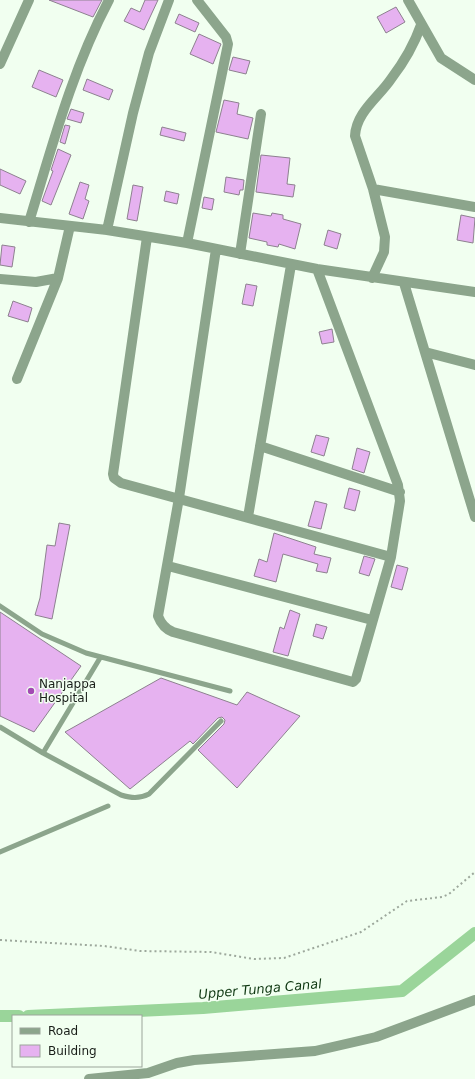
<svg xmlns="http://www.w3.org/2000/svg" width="475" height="1079" viewBox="0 0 475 1079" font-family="'DejaVu Sans',sans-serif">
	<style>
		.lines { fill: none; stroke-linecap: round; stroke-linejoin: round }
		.canal { stroke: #9ad59a; stroke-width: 12 }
		.building { fill: #e6b2f0; stroke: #8d818f }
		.path { stroke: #9da89c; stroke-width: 2; stroke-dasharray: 2 3; stroke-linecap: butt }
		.service { stroke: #8ca58c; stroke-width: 5 }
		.minor { stroke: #8ca58c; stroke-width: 10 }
		.poi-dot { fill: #a349b4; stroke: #f1fff0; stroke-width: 1.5 }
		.labels { text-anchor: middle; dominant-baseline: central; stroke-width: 3; stroke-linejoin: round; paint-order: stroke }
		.poi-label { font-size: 12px; fill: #191e19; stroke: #f1fff0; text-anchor: start }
		.water-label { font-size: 13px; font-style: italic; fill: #0e3711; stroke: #f1fff0 }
	</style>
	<rect width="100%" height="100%" fill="#f1fff0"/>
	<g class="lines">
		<path class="canal" d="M0,1016H19
			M28,1016L203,1008L402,991L475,933"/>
	</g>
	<path class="building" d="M49,0H102L93,17Z
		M145,0H158L144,30L124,21L131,8L140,12Z
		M396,7L405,22L386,33L377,17Z
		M179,14L199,23L195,32L175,23Z
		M199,34L221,44L213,64L190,54Z
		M233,57L250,61L246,74L229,70Z
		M39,70L63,80L56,97L32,87Z
		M87,79L113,90L109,100L83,90Z
		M224,100L239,103L237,114L253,118L248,139L216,132Z
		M71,109L84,113L81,123L67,119Z
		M65,125L70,126L65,144L60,142Z
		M162,127L186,133L184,141L160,135Z
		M58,149L71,155L51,205L42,201L53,171L51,170Z
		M261,155L290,158L287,184L295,185L293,197L256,192Z
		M0,169L26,181L20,194L0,185Z
		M226,177L244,180L243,190H240L239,195L224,192Z
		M80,182L89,185L85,199L89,201L83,219L69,214Z
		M133,185L143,187L137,221L127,219Z
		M166,191L179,194L177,204L164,201Z
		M204,197L214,199L212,210L202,208Z
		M253,213L271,216L272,213L283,215V219L301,224L295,249L279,244L278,247L267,245V242L249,238Z
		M461,215L475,218L473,243L457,240Z
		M328,230L341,234L337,249L324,245Z
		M2,245L15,247L12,267L0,265Z
		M246,284L257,286L253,306L242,304Z
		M13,301L32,308L28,322L8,316Z
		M332,329L334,342L322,344L319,332Z
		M316,435L329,438L324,456L311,452Z
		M357,448L370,452L364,473L352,469Z
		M349,488L360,491L355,511L344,508Z
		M315,501L327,504L321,529L308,526Z
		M59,523L70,525L52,619L35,615L40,598L47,545L55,546Z
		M274,533L316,547L314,554L331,558L327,573L316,571L318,564L283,554L276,582L254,576L259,559L267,562Z
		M364,556L375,559L369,576L359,573Z
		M397,565L408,568L402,590L391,587Z
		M290,610L300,614L288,656L273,652L280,627L284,629Z
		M0,612L81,666L34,732L0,716Z
		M316,624L327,627L323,639L313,636Z
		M161,678L237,705L247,692L300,716L237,788L198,750L224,724L225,720L222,717L218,718L193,744L190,741L130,789L65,732Z"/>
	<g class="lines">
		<path class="path" d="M0,940L104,946L140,951L211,952L254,959L284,958L361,932L407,901L442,897L449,894L475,872"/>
		<path class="service" d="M0,606L42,634L86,653L230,691
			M0,727L43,753L121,795C131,798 139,799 149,794L221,721
			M43,753L100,658
			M0,852L108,806"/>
		<path class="minor" d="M408,0L441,58L475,80
			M0,64L29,0
			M373,189L475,207
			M0,218L107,230L187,243L317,269L475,292
			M29,222C52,147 72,70 109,0
			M107,230L133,113L149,53L169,0
			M147,237L113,474L114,478L121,483L391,557
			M187,243L228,44L226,37L197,0
			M216,249L179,498L158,616C161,624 165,629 173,632L353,682L356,679L391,557L400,501L398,485L317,269
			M240,254L261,114
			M372,278L384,252L385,237L373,189L355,136C356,112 379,97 391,79C404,62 414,45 421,25
			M0,279L36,282L58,278
			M404,283L475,517
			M425,352L475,365
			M17,379L58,278L70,226
			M260,446L400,492
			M248,517L291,265
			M168,566L372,620
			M89,1079L148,1073L177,1063L194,1060L315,1051L376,1037L475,1000"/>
	</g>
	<circle class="poi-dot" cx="31" cy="691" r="4"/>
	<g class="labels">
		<g class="poi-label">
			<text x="39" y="684">Nanjappa<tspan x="39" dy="14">Hospital</tspan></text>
		</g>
		<g class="water-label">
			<text transform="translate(260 989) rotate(-5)">Upper Tunga Canal</text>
		</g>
	</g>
	<rect x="12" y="1015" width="130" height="52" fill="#f1fff0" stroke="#9ba59a"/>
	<rect x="20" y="1028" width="20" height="6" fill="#8ca58c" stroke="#9ba59a"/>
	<text x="48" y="1035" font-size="12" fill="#191e19">Road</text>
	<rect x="20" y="1045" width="20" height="12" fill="#e6b2f0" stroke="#9ba59a"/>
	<text x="48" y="1055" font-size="12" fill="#191e19">Building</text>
</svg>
